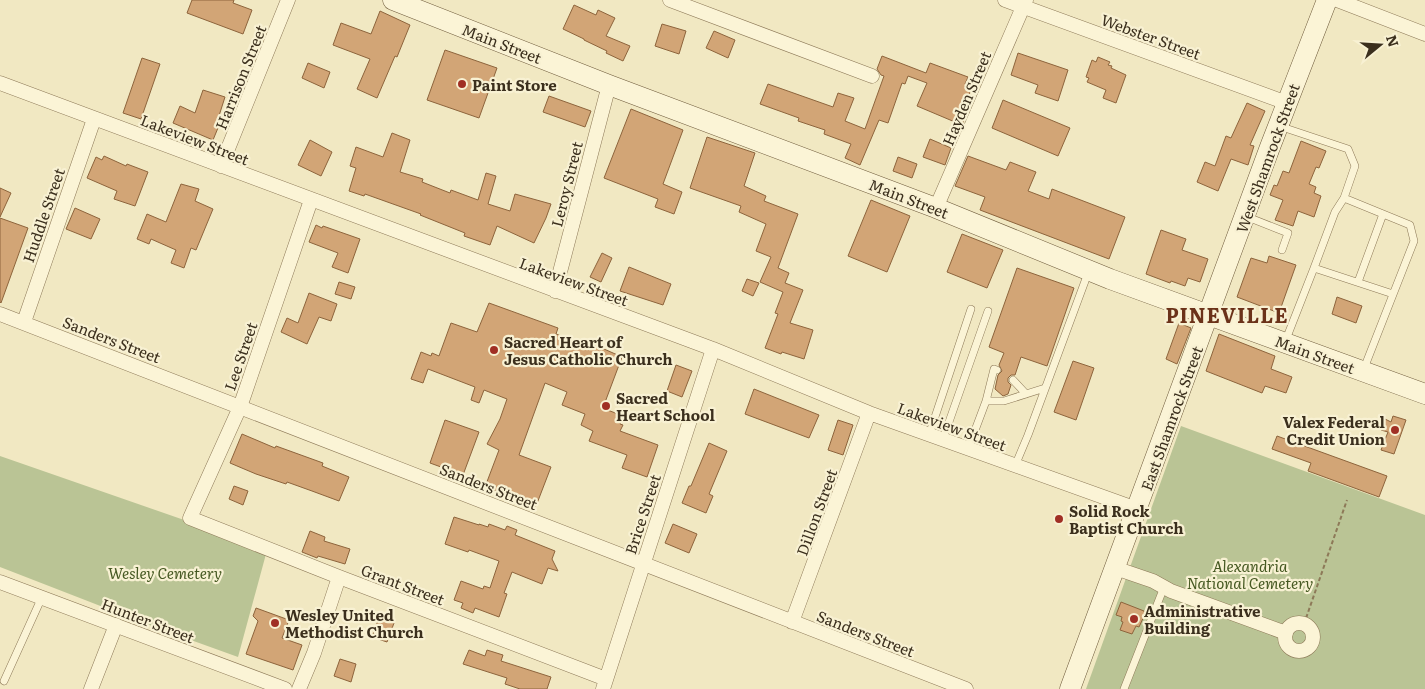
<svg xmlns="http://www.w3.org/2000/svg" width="1425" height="689" viewBox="0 0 1425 689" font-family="Literata,serif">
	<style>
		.cemetery { fill: #bac495 }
		.building { fill: #d2a576; stroke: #8d643c }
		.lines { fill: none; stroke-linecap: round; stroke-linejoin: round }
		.lane-casing { stroke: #8d7958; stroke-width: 8 }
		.street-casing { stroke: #8d7958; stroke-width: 15 }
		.secondary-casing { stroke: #6e5a3b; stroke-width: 21 }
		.path { stroke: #8d7958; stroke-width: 2; stroke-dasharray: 4 2.5; stroke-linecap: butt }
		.lane { stroke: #fbf4d6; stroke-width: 7 }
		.street { stroke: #fbf4d6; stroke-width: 14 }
		.secondary { stroke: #fbf4d6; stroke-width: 20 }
		.poi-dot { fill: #a02f24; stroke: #f8f1d3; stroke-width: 2 }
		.labels { text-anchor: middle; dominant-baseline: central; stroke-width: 4.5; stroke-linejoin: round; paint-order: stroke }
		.street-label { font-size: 15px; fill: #3b2f1d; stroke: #f8f1d3 }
		.poi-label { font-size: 15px; font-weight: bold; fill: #3b2f1d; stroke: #f8f1d3; text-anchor: start }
		.park-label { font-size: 15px; font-style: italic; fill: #465922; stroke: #f8f1d3 }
		.district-label { font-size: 20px; font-weight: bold; letter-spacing: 1px; fill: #6b3219; stroke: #f8f1d3 }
	</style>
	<rect width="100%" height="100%" fill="#f1e8c2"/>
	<path class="cemetery" d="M1181,426L1425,515V689H1086Z
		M0,456L187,521L266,554L238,657L152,626L0,567Z"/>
	<path class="building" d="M192,0H234L233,3L252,10L243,34L187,13Z
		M574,5L596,15L598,10L615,18L606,36L630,46L623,61L606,53L607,51L584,40V39L563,29Z
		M380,11L410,25L397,57L395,56L377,98L357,89L370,59L333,45L341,23L371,34Z
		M662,24L686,31L679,54L655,46Z
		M714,31L735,40L728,58L706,48Z
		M445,50L497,68L479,118L427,100Z
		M1018,53L1068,70L1058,101L1035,93L1038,85L1011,75Z
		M882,56L926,73L930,63L968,77L965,84L972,87L966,103L970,104L962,125L917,106L927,83L908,76L905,84L902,83L888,123L879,120L860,165L845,158L851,144L824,134L825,130L798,121L799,118L760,104L768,84L833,107L838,93L854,98L845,121L865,129L884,76L881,75L877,69Z
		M1098,57L1110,62L1108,65L1112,66L1111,68L1126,75L1116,103L1103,98L1106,90L1087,82L1089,78L1086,77L1092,60L1096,62Z
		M142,58L160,64L141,119L123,113Z
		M308,63L330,72L324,88L302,78Z
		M203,90L225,97L217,122L220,123L213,140L173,123L180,106L195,113Z
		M549,96L591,111L585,127L543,112Z
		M1003,100L1070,128L1058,156L992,128Z
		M1247,103L1265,111L1250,145L1254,146L1248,165L1231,159L1218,191L1197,182L1205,162L1215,166L1226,136L1231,138Z
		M631,109L683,130L663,184L682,192L674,214L655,207L658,199L604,178Z
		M392,133L410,140L400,172L423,179L422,182L450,193L451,190L478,200L486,173L496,176L488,204L510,211L515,194L551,204L546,218L534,243L497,226L490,245L464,236L465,233L420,215L421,214L365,194L364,196L349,191L356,168L350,166L356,147L383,157Z
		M707,137L755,153L744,186L766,196L764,201L798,214L778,268L789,273L785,283L803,290L790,323L813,330L804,359L782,352L781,354L765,348L778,314L775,313L783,292L760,282L771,257L756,251L766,224L739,212L741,206L690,188Z
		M930,139L951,148L945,165L923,157Z
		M310,140L332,152L321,176L298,165Z
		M1301,141L1326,151L1319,168L1316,167L1309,184L1316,187L1314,193L1321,196L1314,217L1298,211L1293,226L1275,220L1283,200L1270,195L1274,185L1277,186L1283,171L1289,173Z
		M104,156L126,166L127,164L148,172L135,206L114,199L117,191L87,178L96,157L102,160Z
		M968,156L1006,170L1010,162L1036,172L1028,191L1049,199L1052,189L1125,217L1109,259L980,210L985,197L955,186Z
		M898,157L917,164L912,178L893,171Z
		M181,184L199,189L195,201L213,209L196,250L191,248L184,268L171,263L176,250L151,239L149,244L137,239L147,214L166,222Z
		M0,188L11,193L0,217Z
		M871,200L910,216L887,272L848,256Z
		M75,208L100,219L91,239L66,229Z
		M0,218L28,228L1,303L0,302Z
		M316,225L322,228L323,226L360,239L348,273L332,267L338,253L309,242Z
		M1161,230L1186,239L1182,250L1208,259L1200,282L1188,278L1185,286L1171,281L1170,283L1146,274Z
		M962,234L1003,250L987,288L947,272Z
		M602,253L612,258L601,282L590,277Z
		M1269,256L1296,265L1279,313L1237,297L1251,258L1267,263Z
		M629,267L671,284L663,305L620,291Z
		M1017,268L1074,288L1047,366L1021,357L1015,375H1011L1008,378V382L1011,385L1008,394L1003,396L995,389L998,375L1002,371L999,365L1004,353L989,347Z
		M747,279L759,283L753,296L742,291Z
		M339,282L355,287L351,299L335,294Z
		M309,293L337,304L331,321L319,317L307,344L281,332L287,318L298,323Z
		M1337,297L1362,306L1356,323L1332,314Z
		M489,303L558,328L556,334L594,349L595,345L622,357L604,405L606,406L605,409L623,416L620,424L623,425L620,431L658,445L647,477L622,468L627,455L589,441L593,431L581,425L585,414L562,405L567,392L545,383L519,455L551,467L536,506L485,487L499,450L487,444L500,419L507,399L484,390L479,403L471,400L475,387L428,369L423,383L411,379L421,352L431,356L432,353L439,356L451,323L477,332Z
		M1179,323L1191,328L1177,364L1166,359Z
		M1219,334L1275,356L1271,369L1292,377L1286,393L1265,386L1262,393L1206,371Z
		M1073,361L1094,368L1076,420L1054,412Z
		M676,365L692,371L682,397L667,391Z
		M754,389L819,415L809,438L745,414Z
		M1393,416L1406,420L1394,454L1381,450L1388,432L1381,430L1385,419L1391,422Z
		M445,420L479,432L463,475L430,463Z
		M838,420L853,425L843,455L828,450Z
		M242,434L275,448L276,446L323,463L322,466L349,477L339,501L312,491L287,482L286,484L256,474L230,463Z
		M1277,436L1387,476L1379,497L1308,471L1311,463L1272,449Z
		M709,443L727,451L709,494L713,496L706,513L682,503L689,486H691Z
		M234,486L248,491L243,505L229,499Z
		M454,517L479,525V524L488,527L489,524L505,530L507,526L517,530L515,535L555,551L552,559L558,571L548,568L542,584L512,572L504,593L507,594L499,617L475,608L473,613L461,608L463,603L454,600L461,581L483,589L484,586L490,588L499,561L469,550L468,552L445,544Z
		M673,524L697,534L689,553L665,543Z
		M310,531L325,537L324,541L350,549L345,564L318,556L317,558L302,552Z
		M1121,602L1144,611L1145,614L1139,627L1136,626L1132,634L1120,630L1123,622L1121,621L1122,617L1116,615Z
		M256,608L289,620L282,638L302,645L293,670L246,654L258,621L253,616Z
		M379,618L394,623L387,642L372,637Z
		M469,650L485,656L487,650L503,655L501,661L551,677L547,689H520L505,684L507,678L463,664Z
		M340,659L356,664L351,682L334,676Z"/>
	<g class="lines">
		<defs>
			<path id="lane" d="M1279,126L1348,149L1355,166L1344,198L1410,225L1414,241L1363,371
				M1344,198L1335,212L1314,268L1393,294
				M1245,216L1288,233L1282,250
				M1358,282L1383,214
				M1285,342L1314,268
				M1013,380L1026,394
				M986,401L994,369L997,370
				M929,435L971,309
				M943,439L988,311
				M968,449L986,401H1004L1045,388
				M1015,466L1028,435L1088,273
				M4,681L42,597
				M1124,689L1164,587"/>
			<path id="street" d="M670,0L872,76
				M1005,0L1287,103
				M1337,0L1425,34
				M0,83L713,349L869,413L1137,509
				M221,166L288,0
				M311,200L240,407L190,518L339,577L606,679
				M936,208L1026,0
				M555,291L609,85
				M0,314L966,689
				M24,322L94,119
				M1115,568L1153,581L1171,591L1286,633
				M0,582L285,689
				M792,622L869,413
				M1285 637a14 14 0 1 1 28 0a14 14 0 1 1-28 0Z
				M91,689L116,625
				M299,689L314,653L339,577
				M603,689L713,349"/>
			<path id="secondary" d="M393,0L609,85L936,208L1110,279L1425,394
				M1070,689L1270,147L1327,0"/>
		</defs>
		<use href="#lane" class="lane-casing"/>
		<use href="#street" class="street-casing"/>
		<use href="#secondary" class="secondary-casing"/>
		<path class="path" d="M1304,624L1347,500"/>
		<use href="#lane" class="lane"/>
		<use href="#street" class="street"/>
		<use href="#secondary" class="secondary"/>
	</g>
	<g class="poi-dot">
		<circle cx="462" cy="84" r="5"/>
		<circle cx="494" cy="350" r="5"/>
		<circle cx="606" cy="406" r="5"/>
		<circle cx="1395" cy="430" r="5"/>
		<circle cx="1059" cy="519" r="5"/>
		<circle cx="1134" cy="619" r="5"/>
		<circle cx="275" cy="623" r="5"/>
	</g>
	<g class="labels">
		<g class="street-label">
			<text transform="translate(1151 36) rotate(20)">Webster Street</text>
			<text transform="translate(502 43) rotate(21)">Main Street</text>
			<text transform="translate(240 77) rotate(-68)">Harrison Street</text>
			<text transform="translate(966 98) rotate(-67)">Hayden Street</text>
			<text transform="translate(195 139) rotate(21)">Lakeview Street</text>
			<text transform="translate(1267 158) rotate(-70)">West Shamrock Street</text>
			<text transform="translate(566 184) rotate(-76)">Leroy Street</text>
			<text transform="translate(909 198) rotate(21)">Main Street</text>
			<text transform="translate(43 215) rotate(-71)">Huddle Street</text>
			<text transform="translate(574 281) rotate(20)">Lakeview Street</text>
			<text transform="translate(112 339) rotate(21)">Sanders Street</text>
			<text transform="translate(1315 354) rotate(20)">Main Street</text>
			<text transform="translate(240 356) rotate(-71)">Lee Street</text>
			<text transform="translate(1171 418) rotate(-70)">East Shamrock Street</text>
			<text transform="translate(952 426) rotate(20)">Lakeview Street</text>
			<text transform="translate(489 486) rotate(21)">Sanders Street</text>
			<text transform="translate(816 512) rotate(-70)">Dillon Street</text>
			<text transform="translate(642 514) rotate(-72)">Brice Street</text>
			<text transform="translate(403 584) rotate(21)">Grant Street</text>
			<text transform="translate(148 620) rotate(21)">Hunter Street</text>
			<text transform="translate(866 633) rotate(21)">Sanders Street</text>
		</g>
		<g class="poi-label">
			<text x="472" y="84">Paint Store</text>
			<text x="504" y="341">Sacred Heart of<tspan x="504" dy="17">Jesus Catholic Church</tspan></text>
			<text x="616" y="397">Sacred<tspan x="616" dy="17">Heart School</tspan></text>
			<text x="1385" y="421" text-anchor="end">Valex Federal<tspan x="1385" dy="17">Credit Union</tspan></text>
			<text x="1069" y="510">Solid Rock<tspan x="1069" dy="17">Baptist Church</tspan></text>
			<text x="1144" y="610">Administrative<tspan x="1144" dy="17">Building</tspan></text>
			<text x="285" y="614">Wesley United<tspan x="285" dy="17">Methodist Church</tspan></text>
		</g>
		<g class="park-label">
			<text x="1250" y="565">Alexandria<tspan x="1250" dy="17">National Cemetery</tspan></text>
			<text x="165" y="572">Wesley Cemetery</text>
		</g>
		<g class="district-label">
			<text x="1227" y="314">PINEVILLE</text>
		</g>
	</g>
	<g transform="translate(1380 45) rotate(72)" stroke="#f8f1d3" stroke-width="4" paint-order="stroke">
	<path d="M0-4L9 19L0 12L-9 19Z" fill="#3b2f1d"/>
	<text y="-8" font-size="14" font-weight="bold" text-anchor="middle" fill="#3b2f1d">N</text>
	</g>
</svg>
